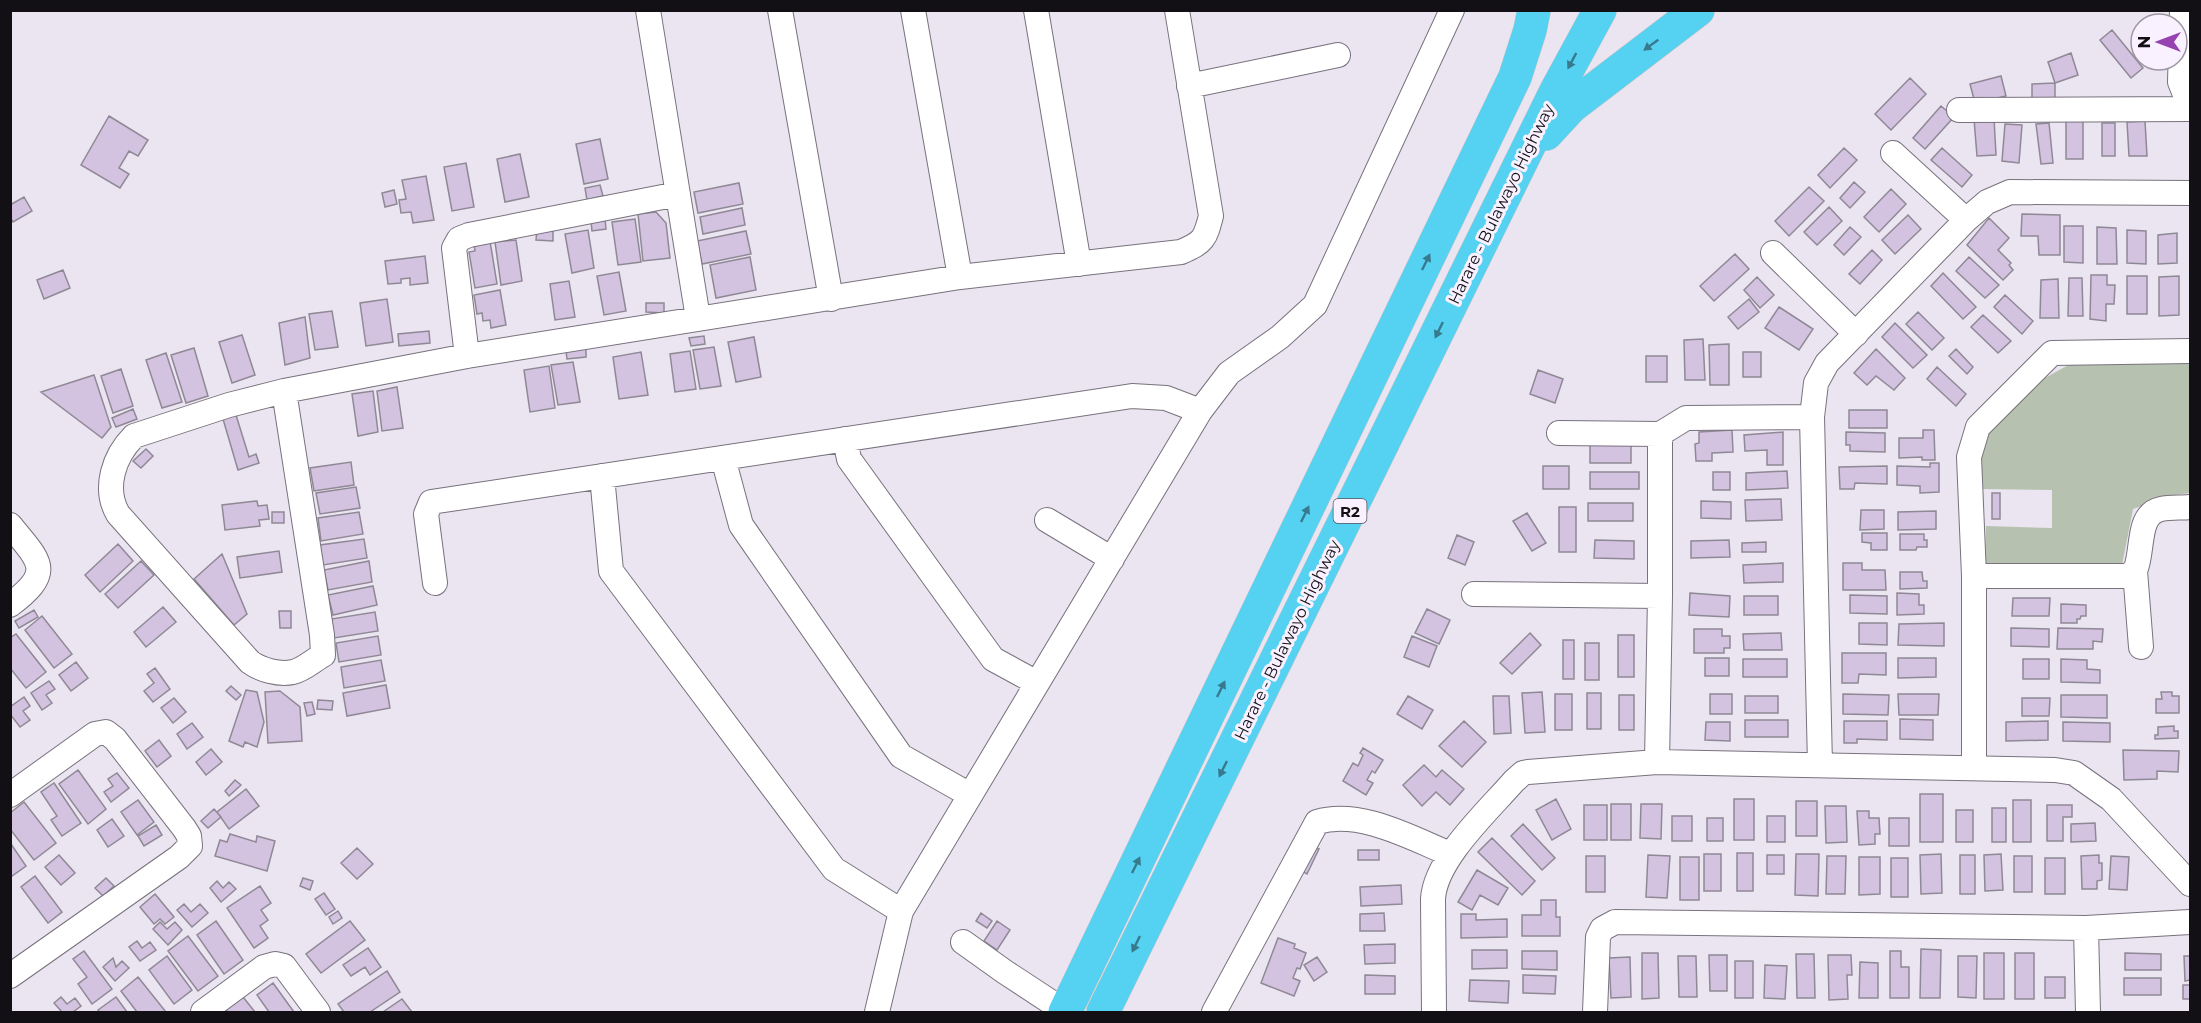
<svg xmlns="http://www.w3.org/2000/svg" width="2201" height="1023" viewBox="0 0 2201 1023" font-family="Montserrat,sans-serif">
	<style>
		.green { fill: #b6c2af }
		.building { fill: #d3c2e0; stroke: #8f8995; stroke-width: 1.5 }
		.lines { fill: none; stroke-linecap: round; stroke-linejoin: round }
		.minor-casing { stroke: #78727d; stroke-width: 26 }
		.highway-casing { stroke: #c6c6c7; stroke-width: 34 }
		.minor { stroke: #fff; stroke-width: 24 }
		.highway { stroke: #55d1f1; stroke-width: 33 }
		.oneway { fill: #377a8e }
		.labels { text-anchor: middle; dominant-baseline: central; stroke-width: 6; stroke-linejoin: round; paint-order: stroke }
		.shield { fill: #f9f1ff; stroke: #57545a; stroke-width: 1.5 }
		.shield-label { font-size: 15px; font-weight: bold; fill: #121014 }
		.street-label { font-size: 16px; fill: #121014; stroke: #f9f1ff }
	</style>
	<rect width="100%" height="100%" fill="#ebe4f1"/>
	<path class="green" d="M2190,360V493L2174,495L2133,509L2122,565L1985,567L1986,526L2052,528V490L1980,489L1983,442L1999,420L2036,383L2072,363Z"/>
	<path class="building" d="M2112,30L2143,68L2131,78L2100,40Z
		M2071,53L2078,75L2055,83L2048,62Z
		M2001,76L2006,96L1975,103L1970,84Z
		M1910,78L1926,94L1891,130L1875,114Z
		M2055,83V100L2032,101V84Z
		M1941,106L1954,117L1925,149L1913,138Z
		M109,116L148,140L138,156L129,151L119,168L129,174L120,188L81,165Z
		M1994,118L1996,155L1977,156L1974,119Z
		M2066,120H2083V159H2066Z
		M2145,121L2147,156H2129L2127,122Z
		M2049,123L2053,163L2041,164L2036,124Z
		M2102,123H2115V156H2102Z
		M2005,124L2022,125L2019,163L2002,161Z
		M600,139L608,179L584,184L576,144Z
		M1844,148L1857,160L1830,188L1818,175Z
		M1942,148L1972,175L1962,187L1931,160Z
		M520,154L529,197L505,202L497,159Z
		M466,163L474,207L452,211L444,167Z
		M426,176L434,220L413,223L411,212L401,213L399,200L406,199L402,180Z
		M1854,182L1865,192L1850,208L1840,198Z
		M739,183L743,204L698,213L694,192Z
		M600,185L603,196L587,200L585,188Z
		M1809,187L1824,201L1789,236L1775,221Z
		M1891,189L1906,204L1879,232L1864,217Z
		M394,190L397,204L385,207L382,193Z
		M24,197L32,211L13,222L10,217V205Z
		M1829,207L1842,221L1817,245L1804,232Z
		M742,208L745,225L703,234L700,217Z
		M656,212L666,223L670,258L643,261L638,214Z
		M2022,214L2060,215V255H2039L2038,236H2021Z
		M1908,215L1921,229L1895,254L1882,240Z
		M1989,218L2009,238L1998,250L2011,263L2009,265L2013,270L2003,280L1967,245Z
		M605,219L606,229L592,231L591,221Z
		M635,219L641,262L618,265L612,222Z
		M2064,226H2083V263L2064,262Z
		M1850,227L1861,237L1844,255L1834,245Z
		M2097,227L2116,228L2117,264H2097Z
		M537,229H553V241L536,240Z
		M588,230L594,268L572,273L565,234Z
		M2127,230L2146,231V264L2127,263Z
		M746,231L751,254L702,264L697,241Z
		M2177,233V263L2158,264V235Z
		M516,240L522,281L501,285L495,242Z
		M490,241L497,284L475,288L469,252L475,251L474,244Z
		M1872,250L1882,260L1860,284L1849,274Z
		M1735,254L1749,269L1714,301L1700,286Z
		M425,256L428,283L410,285V278L401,279V283L388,284L385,261Z
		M750,257L756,290L716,298L710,265Z
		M1969,257L1999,285L1985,298L1956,271Z
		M63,270L70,288L44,299L37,280Z
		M619,272L626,311L604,315L597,276Z
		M1943,273L1976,307L1963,319L1931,286Z
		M2091,275H2107V285H2115L2114,304H2106V321L2090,319Z
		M2127,276H2147V314H2127Z
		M2179,276V315L2159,316V277Z
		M1757,277L1774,295L1760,308L1744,290Z
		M2069,278H2082L2083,316H2068Z
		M2058,279L2059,318H2040L2041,280Z
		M569,281L575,317L555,320L550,284Z
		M500,290L506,325L491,328L490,320L483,321L482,313L477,314L474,295Z
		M2005,295L2033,321L2022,334L1994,307Z
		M387,299L393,342L366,346L360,303Z
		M1749,299L1759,312L1738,329L1728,317Z
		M646,303H664V313L646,312Z
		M1779,307L1813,329L1799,350L1765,328Z
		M332,311L338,347L315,350L309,314Z
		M1918,312L1944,338L1932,350L1906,324Z
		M1983,315L2011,341L1998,353L1971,327Z
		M305,317L310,358L285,365L279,323Z
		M1895,323L1927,355L1913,368L1882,337Z
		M429,331L430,343L399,346L398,334Z
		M242,335L255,375L232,383L219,342Z
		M704,336L705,344L691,346L689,338Z
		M754,337L761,377L736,382L728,342Z
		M1703,339L1705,380H1685L1684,340Z
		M1729,344V385H1710L1709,345Z
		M714,347L721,386L700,389L693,350Z
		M194,348L208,396L186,403L171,355Z
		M586,349V357L567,359L566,351Z
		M1876,349L1905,378L1894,390L1876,376L1867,385L1854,373Z
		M1956,349L1973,367L1967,374L1949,356Z
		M690,351L696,389L675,392L670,354Z
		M641,352L648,395L619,399L613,357Z
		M1743,352H1761V377H1743Z
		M166,353L182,402L162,408L146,360Z
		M1646,356H1667V382H1646Z
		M573,362L580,402L558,405L551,365Z
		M549,366L555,408L530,412L524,370Z
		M1937,367L1966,394L1956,406L1927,379Z
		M121,369L133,406L113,413L101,376Z
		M1538,370L1563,379L1555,403L1530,394Z
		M94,375L111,427L102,438L41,392Z
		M397,387L403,428L382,431L377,391Z
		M373,391L378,432L358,436L352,394Z
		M133,409L137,419L116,427L112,418Z
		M1849,410H1887V428H1849Z
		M236,415L249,457L256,454L259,463L238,470L223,419Z
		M1732,430L1733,452L1712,453V461H1696L1695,444L1699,443V432Z
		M1923,430H1934L1935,460H1922V457L1899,458V438H1923Z
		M1783,432V465H1767V450L1745,451L1744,435Z
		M1846,432L1885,433V452L1850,451V445H1846Z
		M1590,441H1631V463H1590Z
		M146,449L153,456L141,468L133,461Z
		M351,462L354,485L314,491L310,468Z
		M1930,463H1939V492L1920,493V486L1897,485V466L1930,467Z
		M1543,466H1569V489H1543Z
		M1887,466V484L1855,483L1854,489H1840L1839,467Z
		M1787,471L1788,488L1746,490V473Z
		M1590,472H1639V489H1590Z
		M1713,472H1730V490H1713Z
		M356,487L360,508L320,514L316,493Z
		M1992,493H2000V519H1992Z
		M1781,499L1782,520L1746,521L1745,500Z
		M257,501L258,506L267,505L269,519L259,520L260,526L225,530L222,505Z
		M1701,501L1731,502V519L1701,518Z
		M1588,503H1633V521H1588Z
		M1559,507H1576V552H1559Z
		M1861,510H1884V529L1860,530Z
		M1936,511V529L1898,530V512Z
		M272,512H284V523H272Z
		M359,512L363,534L321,541L318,518Z
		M1527,513L1546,543L1532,551L1513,521Z
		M1862,533H1887V550H1871V543L1862,542Z
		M1900,534H1924V540H1927V547H1917L1916,550H1900Z
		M1457,535L1474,542L1465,565L1448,558Z
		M364,539L367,558L323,565L320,545Z
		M1595,540L1634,541V559L1594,558Z
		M1729,540L1730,557L1691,558V541Z
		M1766,542V552H1742V543Z
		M118,544L133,561L100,592L85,575Z
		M279,551L282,572L240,578L237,557Z
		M222,554L247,614L234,625L194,579Z
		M141,561L154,575L118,608L105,594Z
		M369,561L372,582L328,590L324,570Z
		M1783,563V582L1744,583L1743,565Z
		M1843,563H1862V570H1885L1886,590H1843Z
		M1900,572H1922L1923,581H1927V588L1900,589Z
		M373,586L377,605L333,615L328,595Z
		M1690,593L1730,596L1729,617L1689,615Z
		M1897,593L1919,594V605H1924V614L1897,615Z
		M1850,595L1887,596V614L1850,613Z
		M1744,596H1778V615H1744Z
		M2013,598H2050L2049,616H2012Z
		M2061,604L2086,605V616H2081L2080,619H2077V623H2061Z
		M163,607L176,622L146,647L134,632Z
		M1427,609L1450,620L1439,644L1415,633Z
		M34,610L38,617L19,628L15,621Z
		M279,611H291V628H280Z
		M375,612L378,631L334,638L331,619Z
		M42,616L72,654L54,668L25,630Z
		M1859,623H1887V645L1859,644Z
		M1944,623V646L1898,645L1899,624Z
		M2011,628L2049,629V647L2011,646Z
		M2058,628L2103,629L2102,642L2093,641V649H2057Z
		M1694,629H1722V636H1730V648H1724V653H1694Z
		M1530,633L1541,645L1512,674L1500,663Z
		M1781,633L1782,650H1744L1743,634Z
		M16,634L46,672L26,688L10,668V638Z
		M1618,635H1634V677H1618Z
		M378,636L381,655L339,662L336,643Z
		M1412,636L1437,646L1429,667L1404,657Z
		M1563,640H1574V679H1563Z
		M1585,643H1599V680H1585Z
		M1842,653H1886V675L1859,674L1858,683H1842Z
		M1705,658H1729V676H1705Z
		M1898,658H1936V677L1898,678Z
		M1743,659H1787V677H1743Z
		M2023,659H2049V679H2023Z
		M2061,659L2087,660V669L2100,670V683L2061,682Z
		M381,660L385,681L344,688L341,667Z
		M76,662L88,678L71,691L59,675Z
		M155,668L170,689L153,702L144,691L154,683L147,674Z
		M49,681L55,689L46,695L52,703L42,710L31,693Z
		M386,685L390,708L347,716L343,693Z
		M231,686L241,695L236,700L226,691Z
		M246,690L257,692L264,722L257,747L245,742L243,747L229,741Z
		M280,691L300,707L302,741L268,743L265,692Z
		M1542,692L1545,732L1525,733L1522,693Z
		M2161,692H2172V696H2179V713H2156V699H2162Z
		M1587,693H1601V729H1587Z
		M1555,694H1572V730H1555Z
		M1710,694H1732V714H1710Z
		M1843,694L1889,695L1888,715L1843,714Z
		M1898,694H1939L1938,715H1899Z
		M1619,695H1634V730H1619Z
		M2061,695H2107V718L2061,717Z
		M1408,696L1433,710L1422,729L1397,714Z
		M1493,696H1509L1511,733L1494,734Z
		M1745,696H1778V713H1745Z
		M24,697L30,706L23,711L30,720L20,727L10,714V707Z
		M174,698L186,712L173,723L161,708Z
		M2022,698H2050L2049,716H2022Z
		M318,700L333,701L332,710L317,709Z
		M312,702L315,714L307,716L304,703Z
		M1900,719L1933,720V740L1900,739Z
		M1745,720H1788V737H1745Z
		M1464,721L1486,742L1462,767L1439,746Z
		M1844,721H1887V740L1857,739V743H1844Z
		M2048,721V740L2006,741V722Z
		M1706,722H1730V741L1705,740Z
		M2063,722L2110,723V742L2063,741Z
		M192,723L203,737L187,749L177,734Z
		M2174,726V731H2178V738L2155,739V735H2158V727Z
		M159,740L171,756L157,767L145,751Z
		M1363,748L1383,760L1375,773L1372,771L1367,780L1373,783L1366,795L1343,781L1353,763L1358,766L1363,755L1360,753Z
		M211,749L222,762L206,775L196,762Z
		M2123,750L2179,751L2178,772L2157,771V779L2124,780Z
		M1424,765L1436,777L1442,770L1464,789L1450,805L1436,792L1422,806L1403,785Z
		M78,770L106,809L88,824L59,784Z
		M117,773L129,788L111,802L104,792L113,786L108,779Z
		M235,780L241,785L229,796L225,791Z
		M54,783L81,823L62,836L51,820L57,816L41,792Z
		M246,789L259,806L229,829L217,812Z
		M1920,794H1943V842H1920Z
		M1556,799L1571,829L1552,840L1536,810Z
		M1734,799H1754V840H1734Z
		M138,800L154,822L137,835L121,812Z
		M2013,800H2031V842H2013Z
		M1796,801H1817V836H1796Z
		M24,802L56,843L34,860L10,829V813Z
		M1611,804H1631V840H1611Z
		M1641,804H1662L1661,839L1640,838Z
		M1584,805H1607V840H1584Z
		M2047,805H2072V817H2063V841H2047Z
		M1825,806H1846L1847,842L1826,843Z
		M1992,808H2006V842H1992Z
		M214,809L221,817L208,828L201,821Z
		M1956,810H1973V842H1956Z
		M1857,811H1869V818H1879L1880,834H1875V844L1859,845Z
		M1672,816H1692V841H1672Z
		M1767,816H1785V842H1767Z
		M1707,818H1723V841H1707Z
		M1889,818H1909V846H1889Z
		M112,819L124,836L108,847L97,830Z
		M2095,823L2096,841L2071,842V824Z
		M1523,824L1555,858L1542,870L1511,836Z
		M156,825L162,835L144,846L138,836Z
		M230,834L256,842L257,836L275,841L267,871L215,856L220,840L227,842Z
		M1492,838L1535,881L1522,895L1478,852Z
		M11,844L26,866L12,876L10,874Z
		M1312,846L1319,849L1307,874L1300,870Z
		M357,848L373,864L357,879L341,863Z
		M1358,850H1379V860H1358Z
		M1737,853H1753V891H1737Z
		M1704,854H1721V891H1704Z
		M1796,854H1819L1818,896L1795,895Z
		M1941,854L1942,893L1921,894L1920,855Z
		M2001,854L2003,890L1985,891L1984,855Z
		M59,855L75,873L61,885L45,867Z
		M1648,855L1670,856L1667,898L1646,897Z
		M1767,855H1784V874H1767Z
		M1960,855H1975V894H1960Z
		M2099,855V863H2102V880L2097,881V889H2082L2081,856Z
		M1586,856H1605V892H1586Z
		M1827,856H1846L1845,894H1826Z
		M2014,856H2032V892H2014Z
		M2111,856L2129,857L2127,890L2109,889Z
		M1680,857H1699V900H1680Z
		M1859,857H1880V894L1859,895Z
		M1891,858H1908V897H1891Z
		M2045,858H2065V894H2045Z
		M1477,870L1508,888L1498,905L1480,895L1472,910L1458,902Z
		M35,876L62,912L48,923L21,887Z
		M106,878L114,886L103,896L95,888Z
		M303,878L313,881L310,890L300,886Z
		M217,881L223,888L229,882L236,889L221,902L210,888Z
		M1401,885L1402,904L1361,906L1360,887Z
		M260,886L271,903L261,910L268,920L260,926L268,938L254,948L227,908Z
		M324,893L335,909L326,915L315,899Z
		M155,894L174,917L165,924L160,919L154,924L140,907Z
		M1541,900H1556V917H1560V936H1522V915H1541Z
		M184,904L191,912L200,904L208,913L192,927L177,910Z
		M338,911L342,918L333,924L329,917Z
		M981,913L992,921L987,928L976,921Z
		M1384,913L1385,931H1360V914Z
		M1461,914H1476V920L1507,919V937L1461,938Z
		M216,921L243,960L224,974L197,935Z
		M350,921L365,940L321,973L306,954Z
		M997,921L1010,930L997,950L984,941Z
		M160,922L167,929L175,922L182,930L168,945L153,929Z
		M188,936L218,976L198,991L168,951Z
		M1278,938L1295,944L1294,948L1306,953L1300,969L1297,968L1293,978L1300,981L1294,996L1261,983Z
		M137,941L142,948L150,942L156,950L140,961L129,947Z
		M1395,944V963L1365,964L1364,945Z
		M368,948L381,967L370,975L365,967L351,976L343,965Z
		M1921,949L1941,950L1940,998H1920Z
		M1472,950H1507V968L1472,969Z
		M84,951L112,989L92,1004L78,984L87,977L73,959Z
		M1522,951H1557V970L1522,969Z
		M1890,951H1901V967H1909V998H1890Z
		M1642,953H1658L1659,998L1642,999Z
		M1984,953H2004V999H1984Z
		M2015,953H2034V999H2015Z
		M2125,953L2161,954V970H2125Z
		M1796,954H1814L1815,998H1797Z
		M1709,955H1727V991H1710Z
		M1828,955H1851L1852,975H1847L1848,999L1829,1000Z
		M167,956L192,990L174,1004L149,970Z
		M1678,956H1696L1697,997H1679Z
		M1958,956H1977L1976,998L1958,997Z
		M2184,956H2190V980L2185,981Z
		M1317,957L1327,972L1314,981L1304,965Z
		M1630,957L1631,997L1611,998L1609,958Z
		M113,958L116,967L122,961L129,968L115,981L103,967Z
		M1735,961H1753V998H1735Z
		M1860,962L1878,963V998H1859Z
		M1765,965L1787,966L1785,999L1764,998Z
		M387,971L400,992L370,1012H344L338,1004Z
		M1365,975L1395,976V994H1365Z
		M1523,975L1556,976L1555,994L1523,993Z
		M138,977L166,1012H137L121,991Z
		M2045,977H2065V998H2045Z
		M2124,978H2161V995H2124Z
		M1470,980L1509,981L1508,1003L1469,1001Z
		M273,983L294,1012H269L257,995Z
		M2183,985H2190V999H2183Z
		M61,997L67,1004L75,998L81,1006L73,1012H62L54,1003Z
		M116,997L127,1012H100L98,1010Z
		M243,997L255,1012H228L226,1010Z
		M402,999L412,1012H383Z"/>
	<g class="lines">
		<defs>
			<path id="minor" d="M648,10L698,318
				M780,10L831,299
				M913,10L960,277
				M1036,10L1079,264
				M2182,10L2180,82L2184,92L2190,97
				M1189,86L1338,55
				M1959,110L2190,109
				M1893,153L1966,220
				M1773,253L1856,334
				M467,356L454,248L459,239L469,235L678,194
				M284,391L322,635L323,655C314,660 303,670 293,672C279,675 261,670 250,662L118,514C103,488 114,456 134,436L229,405L284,391L467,356L960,277L1181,252C1204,242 1205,239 1211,216L1177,10
				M1812,417L1816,383L1827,363L1966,220L1987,202L2010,192L2190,193
				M1559,433L1660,434
				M845,439L849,459L993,659L1037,683
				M723,458L741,525L901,756L970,795
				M602,476L611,571L834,869L901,911
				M1047,520L1112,559
				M10,525C40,562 55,571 10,605
				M2135,571L2141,647
				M1974,576H2127L2135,571C2144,551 2136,514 2161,509C2171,507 2181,508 2190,507
				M435,583L426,514L431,502L1132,396L1166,398L1200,411
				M1474,594L1660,596
				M1657,762L1660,596V434L1686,418L1812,417L1820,765
				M1974,768V576L1969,457L1978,427L2052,353L2190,351
				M10,795L95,734L106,732L115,739L184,828L189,836L190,846L179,857L10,976
				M963,942L1005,972L1066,1012
				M203,1012L264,967L275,964L284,966L318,1012
				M877,1012L901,911L1200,411L1229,373L1280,337L1315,305L1452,10
				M1214,1012L1317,822C1360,809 1411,838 1450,854
				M1434,1012L1433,899C1435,859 1489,810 1514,781L1523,773L1528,772L1657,762L2055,770L2074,773L2111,799L2190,884
				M1595,1012L1598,937L1602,929L1615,922L2086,928
				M2088,1012L2086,928L2190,922"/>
			<path id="highway" d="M1546,134L1571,107L1698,10
				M1065,1012L1515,77L1530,30L1534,10
				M1103,1012L1556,91L1600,10"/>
		</defs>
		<use href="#minor" class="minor-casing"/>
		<use href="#highway" class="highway-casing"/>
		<use href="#minor" class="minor"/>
		<use href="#highway" class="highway"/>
	</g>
	<defs><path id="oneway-solid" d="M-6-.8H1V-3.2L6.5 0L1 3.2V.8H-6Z" transform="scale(1.5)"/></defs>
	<g class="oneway">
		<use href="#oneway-solid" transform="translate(1651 45) rotate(144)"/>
		<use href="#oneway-solid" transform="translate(1572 61) rotate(118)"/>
		<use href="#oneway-solid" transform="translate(1426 262) rotate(-64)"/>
		<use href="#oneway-solid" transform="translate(1439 330) rotate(116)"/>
		<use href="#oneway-solid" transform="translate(1305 514) rotate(-64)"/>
		<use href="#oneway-solid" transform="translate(1221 689) rotate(-64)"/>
		<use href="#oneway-solid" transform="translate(1223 769) rotate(116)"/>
		<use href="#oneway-solid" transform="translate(1136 865) rotate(-64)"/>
		<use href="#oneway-solid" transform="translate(1136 944) rotate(116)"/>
	</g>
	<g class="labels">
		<rect class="shield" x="1333.5" y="499" width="33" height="24" rx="4.5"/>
		<g class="shield-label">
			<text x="1350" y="511">R2</text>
		</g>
		<g class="street-label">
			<text transform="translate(1501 204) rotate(-64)">Harare - Bulawayo Highway</text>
			<text transform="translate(1287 640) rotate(-64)">Harare - Bulawayo Highway</text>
		</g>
	</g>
	<rect width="2201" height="1023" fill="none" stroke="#121014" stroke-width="24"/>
	<g transform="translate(2159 42) rotate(270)"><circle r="28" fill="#f9f1ff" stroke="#9d97a1" stroke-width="1.5"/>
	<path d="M0-4.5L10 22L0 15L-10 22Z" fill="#9642b0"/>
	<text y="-9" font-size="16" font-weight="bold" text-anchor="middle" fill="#121014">N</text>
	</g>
</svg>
